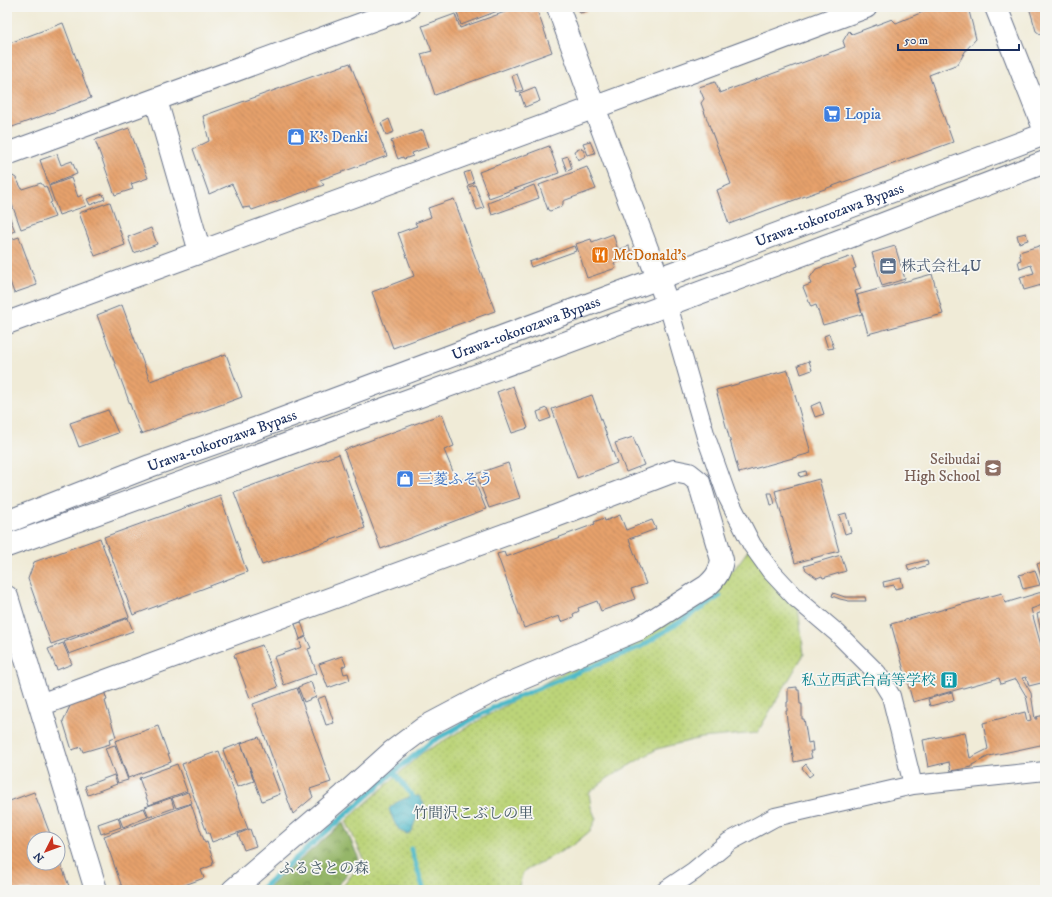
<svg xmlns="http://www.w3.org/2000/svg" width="1052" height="897" viewBox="0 0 1052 897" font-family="'IM FELL DW Pica','Noto Serif JP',serif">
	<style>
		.green { fill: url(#green-dots); stroke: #6c826c }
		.forest { fill: url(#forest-crowns); stroke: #587264 }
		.water { fill: url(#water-waves); stroke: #347494 }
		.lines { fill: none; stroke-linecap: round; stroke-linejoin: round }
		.stream { stroke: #4db9c9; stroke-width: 5 }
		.building { fill: url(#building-back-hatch) }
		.minor-casing { stroke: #667188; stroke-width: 20 }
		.tertiary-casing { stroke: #667188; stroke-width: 24 }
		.trunk-casing { stroke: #667188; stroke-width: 24 }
		.minor { stroke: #fff; stroke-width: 18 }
		.tertiary { stroke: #fff; stroke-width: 22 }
		.trunk { stroke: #fff; stroke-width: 22 }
		.labels { text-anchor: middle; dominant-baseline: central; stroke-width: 3.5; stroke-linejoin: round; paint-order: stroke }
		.shop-label { font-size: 15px; fill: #366cbe; stroke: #f6f6f2; text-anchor: start }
		.street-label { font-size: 15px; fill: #1b2f5e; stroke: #f6f6f2 }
		.food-label { font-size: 15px; fill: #c56008; stroke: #f6f6f2; text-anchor: start }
		.service-label { font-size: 15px; fill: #4e5e75; stroke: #f6f6f2; text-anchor: start }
		.education-label { font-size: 15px; fill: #785e54; stroke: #f6f6f2; text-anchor: end }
		.culture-label { font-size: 15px; fill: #0d838f; stroke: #f6f6f2; text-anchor: end }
		.park-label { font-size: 15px; fill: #435865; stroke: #f6f6f2 }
	</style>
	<defs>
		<pattern id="green-dots" width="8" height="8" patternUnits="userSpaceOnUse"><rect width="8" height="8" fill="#bcd479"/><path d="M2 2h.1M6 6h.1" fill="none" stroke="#a1b66b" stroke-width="1.8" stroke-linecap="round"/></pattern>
		<pattern id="forest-crowns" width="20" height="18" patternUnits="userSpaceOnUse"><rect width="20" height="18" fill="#95b669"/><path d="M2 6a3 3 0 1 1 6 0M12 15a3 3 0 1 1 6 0" fill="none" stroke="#79945a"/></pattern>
		<pattern id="water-waves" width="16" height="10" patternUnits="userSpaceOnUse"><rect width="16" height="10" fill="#4db9c9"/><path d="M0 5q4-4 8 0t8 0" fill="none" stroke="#3f97a6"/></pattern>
		<pattern id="building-back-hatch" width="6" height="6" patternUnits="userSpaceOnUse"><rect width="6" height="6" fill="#e6a16c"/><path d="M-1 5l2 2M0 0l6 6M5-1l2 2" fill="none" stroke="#ba845c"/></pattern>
	</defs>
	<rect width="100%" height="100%" fill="#f6f6f2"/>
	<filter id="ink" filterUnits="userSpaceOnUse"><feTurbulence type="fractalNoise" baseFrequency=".025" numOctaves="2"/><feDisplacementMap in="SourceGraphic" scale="8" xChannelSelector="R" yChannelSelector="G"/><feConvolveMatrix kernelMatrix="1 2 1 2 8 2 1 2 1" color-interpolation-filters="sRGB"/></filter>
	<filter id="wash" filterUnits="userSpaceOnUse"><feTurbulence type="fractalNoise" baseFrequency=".012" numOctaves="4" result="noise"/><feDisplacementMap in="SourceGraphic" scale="16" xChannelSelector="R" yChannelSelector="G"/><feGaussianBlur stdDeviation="0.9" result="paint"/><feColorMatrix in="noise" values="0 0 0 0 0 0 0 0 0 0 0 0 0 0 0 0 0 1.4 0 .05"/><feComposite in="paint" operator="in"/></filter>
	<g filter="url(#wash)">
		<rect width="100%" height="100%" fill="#f0ebd7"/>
		<path class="green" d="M752,545L797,599L804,654L757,733L701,738L657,749L608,778L589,793L591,807L596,819L590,831L573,845L523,872L518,890H340L364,859L346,821L422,753L639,629L735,568Z"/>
		<path class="forest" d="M343,823L359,859L334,890H265Z"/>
		<path class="water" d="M419,796L424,804C420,813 414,821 412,831L407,834C396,831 393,819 389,809C397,800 408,797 419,796Z"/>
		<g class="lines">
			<path class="stream" d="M394,772L413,797
				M411,849L424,890
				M260,890L394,772L431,742L500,704L642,646L720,596"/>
		</g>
		<g id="blocks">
			<path class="building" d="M464,7H508L461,25L456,10Z
				M519,7H529L531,12L537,10L552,52L435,95L421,54L432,51L422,26L455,14L460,28Z
				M584,7H586L587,11L580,13L578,9Z
				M935,7H942L944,11L953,7H968L976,39L966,50L958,64L929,75L953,142L729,224L717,190L731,184L701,103L704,99L699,87L715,82L720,93L845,47L843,41L849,31L852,34L892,19L896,23Z
				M1029,7H1045V38L1036,31Z
				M63,23L91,98L7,129V44Z
				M350,63L387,156L320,180L324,185L252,210L250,207L243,208L232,184L209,194L193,149L209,141L203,116Z
				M517,74L523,90L517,92L512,76Z
				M535,87L540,101L525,107L520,93Z
				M389,119L394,132L386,135L381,123Z
				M129,128L148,178L131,184L133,189L115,195L95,140Z
				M423,130L429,147L412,153L413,156L404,159L403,157L398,159L391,141Z
				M590,141L595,153L588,155L583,143Z
				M549,146L559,173L489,198L479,172Z
				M582,148L586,156L578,160L574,151Z
				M57,154L61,165L72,161L77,174L49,185L40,160Z
				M568,156L572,169L567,171L562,158Z
				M587,167L596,189L563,201V204L561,207L550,211L548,210L539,185Z
				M470,171L474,183L468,185L464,173Z
				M7,175H11L16,178L22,189L41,183L44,187L46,186L52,202L50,203L55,217L21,229L7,191Z
				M71,178L78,197L82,195L86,206L59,215L49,186Z
				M475,185L484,208L477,210L468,187Z
				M534,185L539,198L492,215L488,203Z
				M103,194L105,199L90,205L87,199Z
				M454,199L495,311L393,348L372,292L414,276L398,233L417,226L415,223L431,217L428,208Z
				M110,202L125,245L95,256L79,213Z
				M7,213H8L15,231L7,234Z
				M151,228L157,244L134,253L128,237Z
				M1026,233L1028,240L1019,243L1017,235Z
				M613,234L618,250L629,246L631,253L621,257L622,260L614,263L616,268L587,278L576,244L591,239L592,242Z
				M19,237L37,285L14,293L7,273V241Z
				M574,246L576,251L531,267L529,262Z
				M895,246L905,279L882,286L872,253Z
				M1039,246L1043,260L1045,259V284L1024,290L1020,277L1034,273L1031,265L1020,269L1018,261L1021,260L1019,252Z
				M852,256L856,268L853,269L861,289L855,291L862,314L823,325L816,305L811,307L803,287L811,284L809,279L816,269Z
				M932,274L943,314L868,334L857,295Z
				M122,305L150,381L226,354L242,397L141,434L97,315Z
				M829,334L834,348L828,349L824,336Z
				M809,361L812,370L801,374L798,365Z
				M788,370L811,453L739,473L716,390Z
				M513,386L528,428L512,433L497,392Z
				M592,395L617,463L577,478L552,409Z
				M820,402L824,414L815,417L811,406Z
				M547,408L551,418L540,422L537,412Z
				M108,410L118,433L79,447L70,423Z
				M442,414L454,446L444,450L457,481L473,477L486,509L381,549L344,450Z
				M633,437L644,465L626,472L615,443Z
				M339,454L365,528L262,565L234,492Z
				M508,463L520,498L489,508L476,474Z
				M806,471L807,475L800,477L799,473Z
				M819,479L839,551L795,563L775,491Z
				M768,493H772L775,504L771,505Z
				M220,495L247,572L133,615L104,537Z
				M846,513L851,532L845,534L839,515Z
				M620,515L626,530L652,520L656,529L629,539L646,584L631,589L635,599L601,611L597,601L578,608L579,611L573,614L574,617L561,622L559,616L524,628L497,554L504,552L506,557L595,524L594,522L604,518L605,521Z
				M100,538L129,617L51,644L28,579L34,562Z
				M841,555L846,571L823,578L822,576L817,578L806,570L804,566Z
				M927,560L928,565L909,571L907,565Z
				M1045,561V589L1037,564Z
				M1035,570L1040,585L1023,589L1019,575Z
				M901,578L903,587L895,589L894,585L884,587L883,582Z
				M1045,591V604L1031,609L1045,660V682L1029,686L1026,677L1022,678L1031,693L1035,719H1037L1036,717L1045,715V744L989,756L972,765V767L951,771L949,762L928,767L923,740L965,732L970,758L988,749L983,723L1025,712L1027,721L1031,720L1026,696L1016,679L1001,684L999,678L913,702L891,624L1002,593L1005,603Z
				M833,593L845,597H865L866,601H849L840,599L832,596Z
				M1045,611V640L1043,639L1037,614Z
				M128,618L133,631L69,654L64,642Z
				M301,622L306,636L300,639L295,624Z
				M306,637L311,648L308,649L317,673L284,685L274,657L302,647L299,640Z
				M63,643L72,664L57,670L48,649Z
				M262,645L278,687L250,698L234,655Z
				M342,656L346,665L342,667L344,674L348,673L350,680L328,688L319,664Z
				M311,682L316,697L304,702L298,687Z
				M797,687V690H799L800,704H802V719H804L808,743L812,742L813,751H810L812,758L794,762L787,721L786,711H787V702H788V688Z
				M297,688L331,782L310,789L313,797L293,814L253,704Z
				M104,691L107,700L105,701L116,737L109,739L110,744L83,752L81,747L72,750L63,721L71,704Z
				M952,692L954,700L930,706L928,699Z
				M325,696L334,723L326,725L317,699Z
				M158,726L171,762L128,778L115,741Z
				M259,737L280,794L262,801L241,743Z
				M241,743L254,781L237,787L223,750Z
				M115,745L128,780L118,783L105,748Z
				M219,751L248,829L212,842L209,833H207L182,764Z
				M177,764L187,791L149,805L139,778Z
				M806,764L813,774L809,777L802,768Z
				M114,775L117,784L88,795L85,786Z
				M34,792L52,839H34V863H58V856L70,889L66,890H7V802Z
				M188,792L192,803L176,808L172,798Z
				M171,798L174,808L149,817L145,807Z
				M191,804L205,843L207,842L214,862H212L213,865L201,870L204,878L171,890H155L154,887L145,890H123L104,836Z
				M144,808L148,817L123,827L119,817Z
				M118,817L121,827L101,834L98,824Z
				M250,829L256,846L244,850L238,834Z"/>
		</g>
	</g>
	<g filter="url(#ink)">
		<use href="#blocks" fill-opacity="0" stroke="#667188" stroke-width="1"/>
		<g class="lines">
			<defs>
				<path id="minor" d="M668,305L706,437L727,496L752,545L770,570L797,599L837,633L877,673L891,696L913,785
					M666,890L694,871L729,842L775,817L913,785L1045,771"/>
				<path id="tertiary" d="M558,7L594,107L668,305
					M996,7L1045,131
					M156,100L200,252
					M7,154L408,7
					M7,323L721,61L866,7
					M7,597L96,890
					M40,705L556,516L674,471L689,474L699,482L722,560C720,572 716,578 707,586L639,629L497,689L425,727L393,751L344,795L233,890"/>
				<g id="trunk">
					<path id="s1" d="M7,522L150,466L263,426L1045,134"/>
					<path d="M7,546L522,359L836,242L1045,162"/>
				</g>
			</defs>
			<use href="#minor" class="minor-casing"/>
			<use href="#tertiary" class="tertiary-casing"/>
			<use href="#trunk" class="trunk-casing"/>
			<use href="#minor" class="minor"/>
			<use href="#tertiary" class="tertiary"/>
			<use href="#trunk" class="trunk"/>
		</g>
	</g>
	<defs>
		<symbol id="supermarket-square" viewBox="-11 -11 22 22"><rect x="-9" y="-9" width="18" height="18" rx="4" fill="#3f7fe0" stroke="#f6f6f2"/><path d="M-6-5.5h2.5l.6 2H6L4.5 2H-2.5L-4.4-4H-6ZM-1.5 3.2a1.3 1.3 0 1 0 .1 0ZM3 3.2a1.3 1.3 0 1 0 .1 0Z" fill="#fff"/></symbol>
		<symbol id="shop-square" viewBox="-11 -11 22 22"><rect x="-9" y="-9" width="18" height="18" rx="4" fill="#3f7fe0" stroke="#f6f6f2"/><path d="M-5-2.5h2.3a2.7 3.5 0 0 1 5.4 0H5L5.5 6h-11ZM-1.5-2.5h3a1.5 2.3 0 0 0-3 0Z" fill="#fff"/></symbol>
		<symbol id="restaurant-square" viewBox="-11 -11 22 22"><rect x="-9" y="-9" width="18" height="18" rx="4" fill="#e8710a" stroke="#f6f6f2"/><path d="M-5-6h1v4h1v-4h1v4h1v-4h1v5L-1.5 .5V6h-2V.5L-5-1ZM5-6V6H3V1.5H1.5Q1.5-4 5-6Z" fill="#fff"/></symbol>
		<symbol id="office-square" viewBox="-11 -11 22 22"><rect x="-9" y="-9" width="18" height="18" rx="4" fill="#5c6f8a" stroke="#f6f6f2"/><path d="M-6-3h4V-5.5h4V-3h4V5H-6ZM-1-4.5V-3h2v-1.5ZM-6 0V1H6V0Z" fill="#fff"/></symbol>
		<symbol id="school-square" viewBox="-11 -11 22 22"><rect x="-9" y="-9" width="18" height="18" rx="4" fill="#8d6e63" stroke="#f6f6f2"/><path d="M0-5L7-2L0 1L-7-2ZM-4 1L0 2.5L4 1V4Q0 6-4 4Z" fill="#fff"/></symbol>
		<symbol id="building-square" viewBox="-11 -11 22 22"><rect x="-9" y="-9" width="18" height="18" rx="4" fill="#0f9aa8" stroke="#f6f6f2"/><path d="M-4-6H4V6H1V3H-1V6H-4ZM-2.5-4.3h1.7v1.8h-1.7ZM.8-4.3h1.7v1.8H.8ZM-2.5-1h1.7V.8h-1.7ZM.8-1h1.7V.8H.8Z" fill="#fff"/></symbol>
	</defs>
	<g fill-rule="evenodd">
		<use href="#supermarket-square" x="822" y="104" width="20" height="20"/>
		<use href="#shop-square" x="286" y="127" width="20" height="20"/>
		<use href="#restaurant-square" x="590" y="245" width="20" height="20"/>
		<use href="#office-square" x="878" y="256" width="20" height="20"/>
		<use href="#school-square" x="983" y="458" width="20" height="20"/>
		<use href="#shop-square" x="395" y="469" width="20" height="20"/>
		<use href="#building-square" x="939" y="670" width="20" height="20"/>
	</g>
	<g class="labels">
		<g class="shop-label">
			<text x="845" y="114">Lopia</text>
			<text x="309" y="137">K's Denki</text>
			<text x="418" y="479">三菱ふそう</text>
		</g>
		<g class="street-label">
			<text stroke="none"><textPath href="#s1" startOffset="878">Urawa-tokorozawa Bypass</textPath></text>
			<text stroke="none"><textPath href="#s1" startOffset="554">Urawa-tokorozawa Bypass</textPath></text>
			<text stroke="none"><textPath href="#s1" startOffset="230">Urawa-tokorozawa Bypass</textPath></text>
		</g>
		<g class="food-label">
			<text x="613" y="255">McDonald's</text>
		</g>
		<g class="service-label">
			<text x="901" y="266">株式会社4U</text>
		</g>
		<g class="education-label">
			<text x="980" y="459">Seibudai<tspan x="980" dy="17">High School</tspan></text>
		</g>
		<g class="culture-label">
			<text x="936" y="680">私立西武台高等学校</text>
		</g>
		<g class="park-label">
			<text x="473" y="813">竹間沢こぶしの里</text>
			<text x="324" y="868">ふるさとの森</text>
		</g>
	</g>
	<rect width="1052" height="897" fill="none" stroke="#f6f6f2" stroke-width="24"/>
	<g transform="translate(46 851) rotate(228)"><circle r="19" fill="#f6f6f2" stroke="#9ea6b7"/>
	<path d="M0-3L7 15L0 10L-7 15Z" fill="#c8321e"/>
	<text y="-6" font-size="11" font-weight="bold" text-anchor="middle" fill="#1b2f5e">N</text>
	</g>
	<path d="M898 44v6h121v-6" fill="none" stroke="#1b2f5e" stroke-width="2"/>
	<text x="904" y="44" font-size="12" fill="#1b2f5e" stroke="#f6f6f2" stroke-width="3" paint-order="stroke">50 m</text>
</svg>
